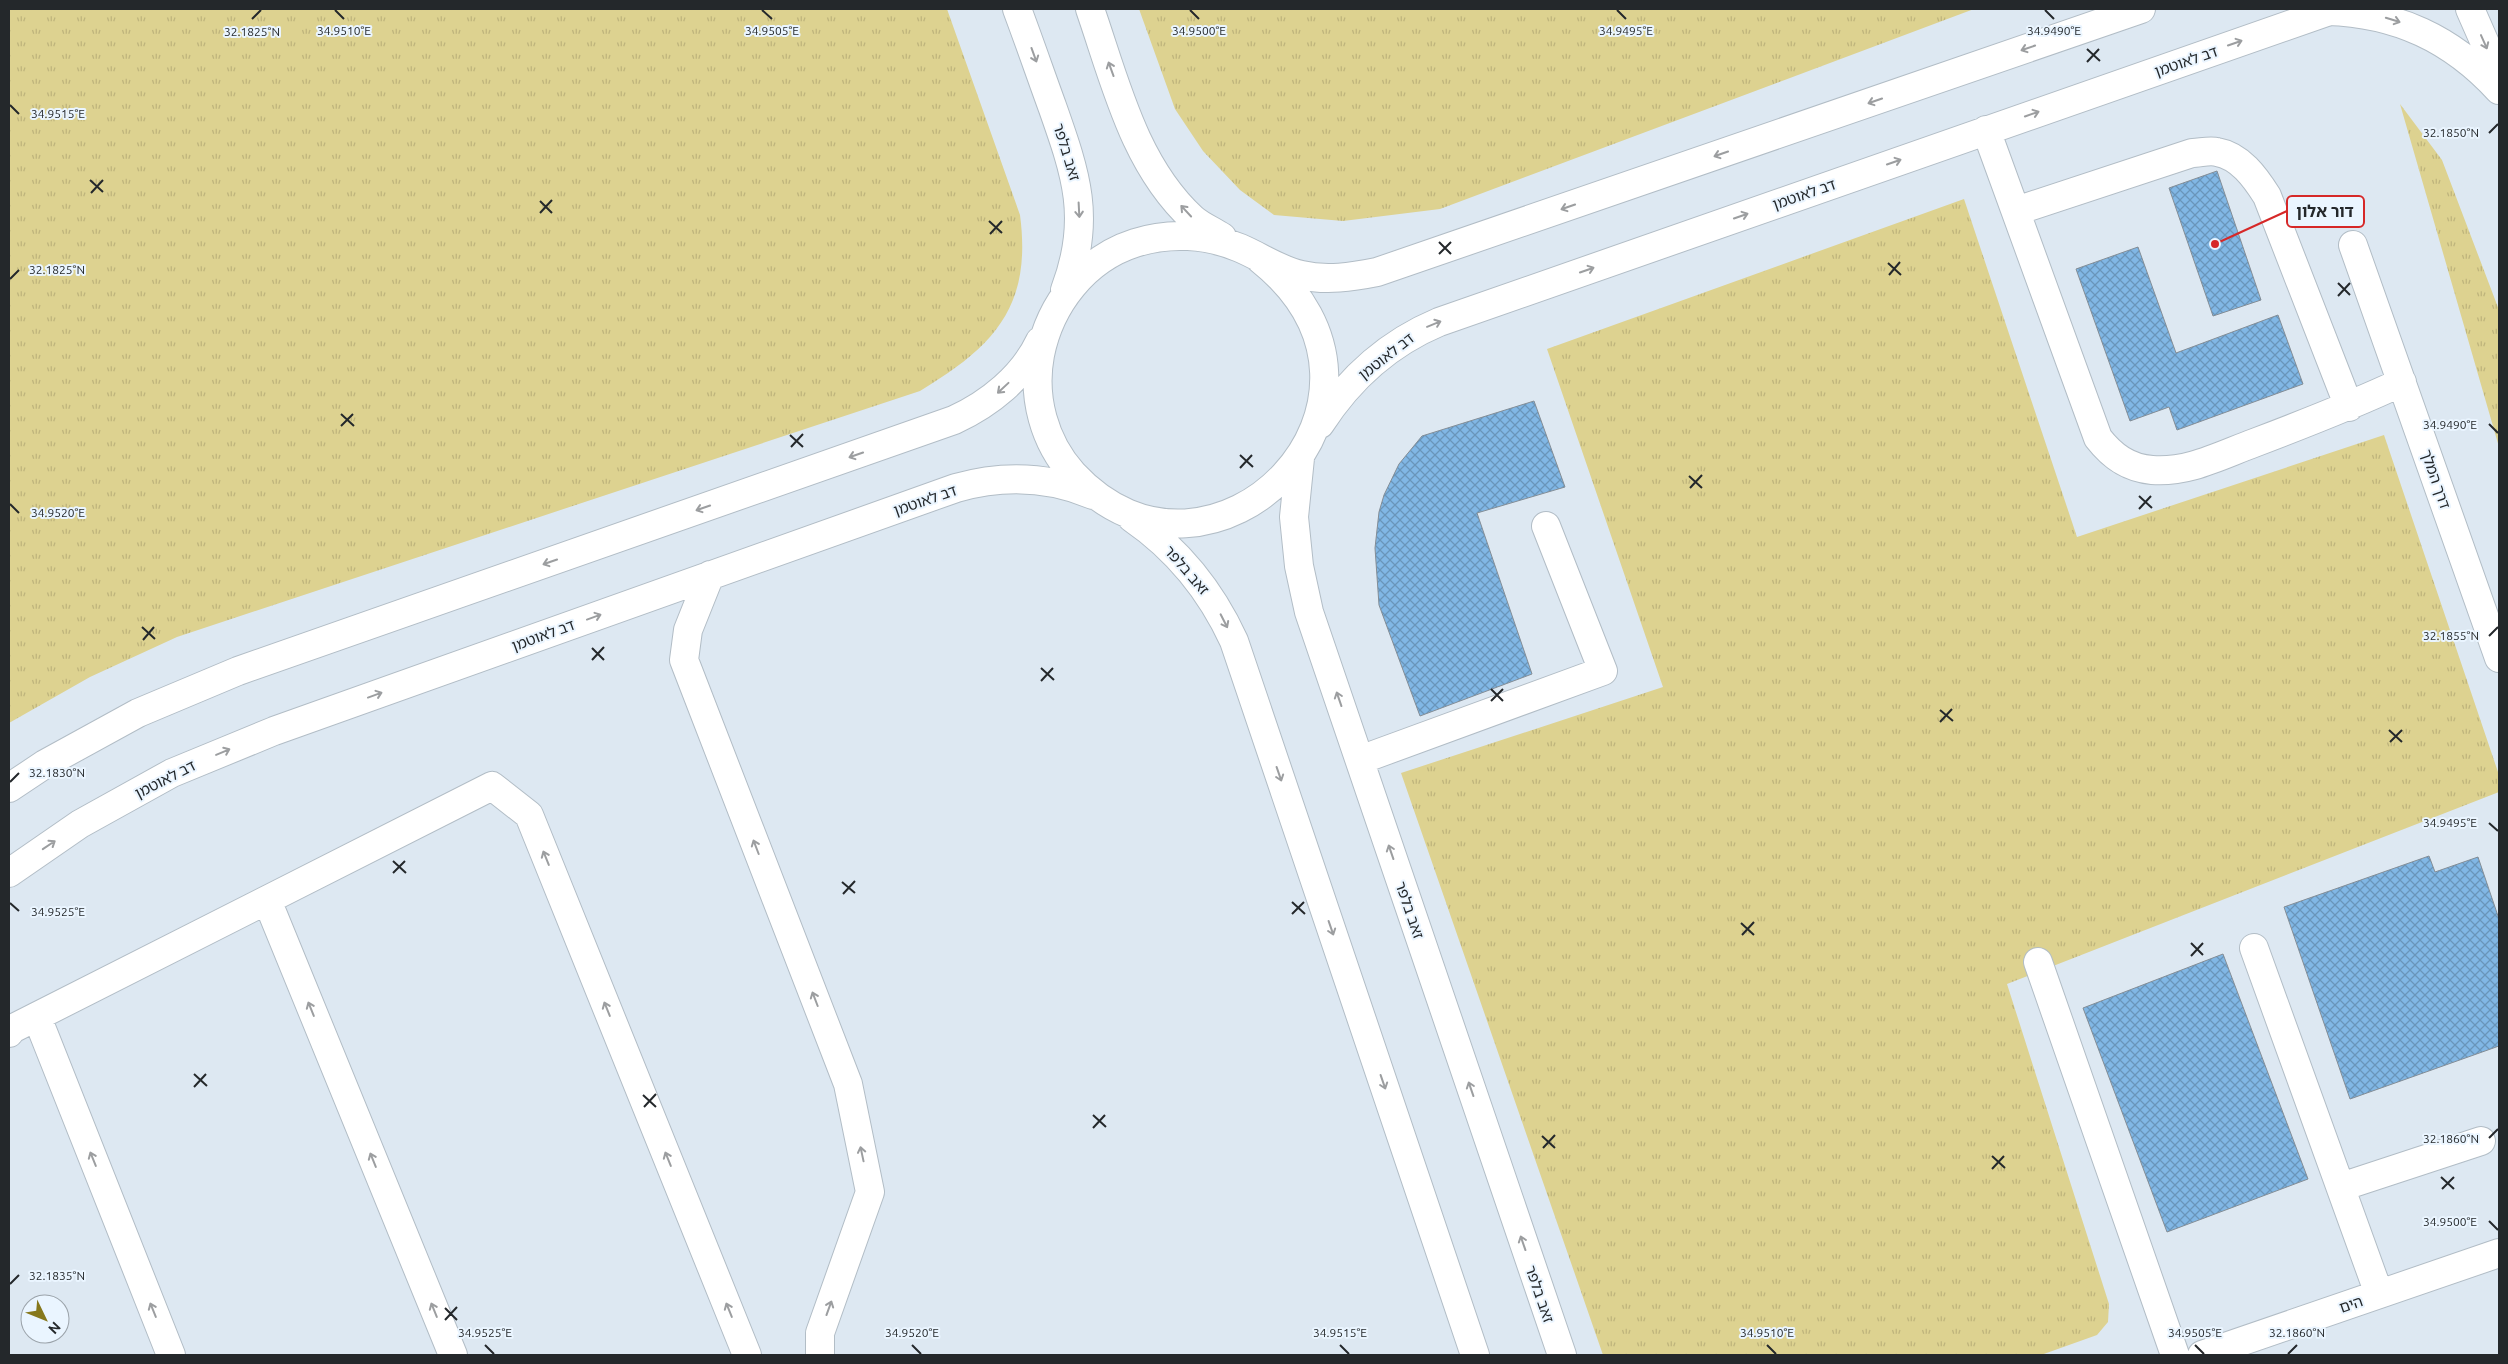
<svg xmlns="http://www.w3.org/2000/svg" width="2508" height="1364" viewBox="0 0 2508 1364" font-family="Ubuntu,'Noto Sans Hebrew',sans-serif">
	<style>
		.grass { fill: url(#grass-tufts) }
		.building { fill: url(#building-cross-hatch); stroke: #838d96 }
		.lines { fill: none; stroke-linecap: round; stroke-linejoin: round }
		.minor-casing { stroke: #b2bdc6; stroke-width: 30 }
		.major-casing { stroke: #b2bdc6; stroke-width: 30 }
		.minor { stroke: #fff; stroke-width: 28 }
		.major { stroke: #fff; stroke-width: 28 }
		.oneway { stroke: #9c9ea0 }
		.ticks { fill: none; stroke: #24282b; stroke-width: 2 }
		.labels { text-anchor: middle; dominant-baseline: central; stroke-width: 4; stroke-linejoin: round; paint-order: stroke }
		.street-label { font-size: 15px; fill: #24282b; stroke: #eaf5ff }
		.ticks-label { font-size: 12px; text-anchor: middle; fill: #24282b; stroke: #eaf5ff; stroke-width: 4; stroke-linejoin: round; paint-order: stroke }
		.leader { fill: none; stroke: #d62828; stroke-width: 2 }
		.callout-dot { fill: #d62828; stroke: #eaf5ff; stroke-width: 2 }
		.callout { fill: #eaf5ff; stroke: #d62828; stroke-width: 2 }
		.callout-label { font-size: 16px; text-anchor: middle; font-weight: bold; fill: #24282b }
	</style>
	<defs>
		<pattern id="grass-tufts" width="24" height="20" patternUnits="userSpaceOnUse" patternTransform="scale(1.25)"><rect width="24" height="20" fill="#ddd290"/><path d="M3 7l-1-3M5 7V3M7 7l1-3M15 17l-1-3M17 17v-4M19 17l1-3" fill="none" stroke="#beb47c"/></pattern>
		<pattern id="building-cross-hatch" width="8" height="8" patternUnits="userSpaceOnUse" patternTransform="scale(1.25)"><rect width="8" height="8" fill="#81b7e5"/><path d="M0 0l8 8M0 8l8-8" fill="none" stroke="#6995ba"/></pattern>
	</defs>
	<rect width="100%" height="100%" fill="#dde8f2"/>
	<path class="grass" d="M9,9H947L1020,215C1032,306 995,346 920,391L177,637L90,677L9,723Z
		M1139,9H1974L1440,209L1343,221L1274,215L1240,190L1203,151L1175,109Z
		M2400,104L2442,160L2499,310V447Z
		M1964,199L2077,537L2384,435L2499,775V792L2007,984L2109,1304L2108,1322L2097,1335L2041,1355H1603L1401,773L1663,687L1547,349Z"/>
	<path class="building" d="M2217,171L2261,300L2213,316L2169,188Z
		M2138,247L2176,353L2278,315L2303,384L2177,430L2169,407L2130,421L2076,269Z
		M1534,401L1565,487L1477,513L1532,674L1420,716L1379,605L1375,548L1379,512L1384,495L1399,464L1422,436Z
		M2429,856L2435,872L2478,857L2499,919V1046L2350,1099L2284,907Z
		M2223,954L2308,1179L2167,1232L2083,1008Z"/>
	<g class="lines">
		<defs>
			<path id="minor" d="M1017,9C1029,41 1040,73 1052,106C1076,174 1092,219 1065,290
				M1090,9C1115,81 1134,165 1193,219C1201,226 1213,231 1222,237
				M1986,130L2098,438C2112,456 2128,468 2152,470C2188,473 2221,455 2254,443C2304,424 2353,405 2402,382
				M2016,211L2192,153C2200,153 2209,150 2217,152C2240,156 2255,177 2267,196L2349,407
				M2353,245L2499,658
				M1260,259C1435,399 1212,624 1073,474C1044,442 1032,397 1040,355C1050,304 1085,259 1135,243C1169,232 1207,234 1240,248C1261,257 1279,270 1301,275C1326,281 1352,277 1377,272L2141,9
				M1320,424C1349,379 1389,343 1439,322L2335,9
				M1300,458L1294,517L1299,566L1309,612L1562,1355
				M1132,518C1177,549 1211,591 1234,641L1475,1355
				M710,575L688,630L684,660L848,1084L870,1192L820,1333V1355
				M1360,760L1603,671L1546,526
				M9,788L45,764L138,713L238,671L954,420C989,404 1023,377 1040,341
				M9,873L80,824L172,773L274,731L956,488C1002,475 1048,476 1093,495
				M267,900L453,1355
				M2254,948L2379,1294
				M2038,962L2175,1355
				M37,1017L171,1355
				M9,1033L12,1029L492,786L529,815L747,1355
				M2341,1187L2481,1141
				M2202,1355L2499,1253"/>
			<path id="major" d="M2470,9L2499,75
				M2327,11C2397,13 2452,39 2499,90"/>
		</defs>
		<use href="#minor" class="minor-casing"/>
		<use href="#major" class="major-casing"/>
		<use href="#minor" class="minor"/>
		<use href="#major" class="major"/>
	</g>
	<defs><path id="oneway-shaft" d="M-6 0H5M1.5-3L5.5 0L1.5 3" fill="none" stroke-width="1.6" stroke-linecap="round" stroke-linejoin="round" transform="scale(1.25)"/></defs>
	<g class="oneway">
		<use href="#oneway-shaft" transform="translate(2393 20) rotate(17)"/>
		<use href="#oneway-shaft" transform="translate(2484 42) rotate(66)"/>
		<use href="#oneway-shaft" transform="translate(2235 43) rotate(-19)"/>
		<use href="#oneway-shaft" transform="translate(2028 48) rotate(161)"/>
		<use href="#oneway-shaft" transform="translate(1034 55) rotate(70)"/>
		<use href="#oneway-shaft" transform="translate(1111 69) rotate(-110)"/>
		<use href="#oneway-shaft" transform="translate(1875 101) rotate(161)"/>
		<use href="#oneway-shaft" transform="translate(2032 114) rotate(-19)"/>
		<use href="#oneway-shaft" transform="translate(1721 154) rotate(161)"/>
		<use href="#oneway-shaft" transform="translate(1894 162) rotate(-19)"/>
		<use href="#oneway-shaft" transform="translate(1568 207) rotate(161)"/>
		<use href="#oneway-shaft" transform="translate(1079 210) rotate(87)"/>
		<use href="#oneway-shaft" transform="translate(1186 211) rotate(-133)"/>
		<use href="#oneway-shaft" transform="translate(1741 216) rotate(-19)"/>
		<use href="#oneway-shaft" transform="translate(1587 270) rotate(-19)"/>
		<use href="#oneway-shaft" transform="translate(1434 324) rotate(-22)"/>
		<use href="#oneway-shaft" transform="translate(1003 388) rotate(137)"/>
		<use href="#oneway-shaft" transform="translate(856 455) rotate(161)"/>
		<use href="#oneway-shaft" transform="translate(703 508) rotate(161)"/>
		<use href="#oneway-shaft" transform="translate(550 562) rotate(161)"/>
		<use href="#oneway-shaft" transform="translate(594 617) rotate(-20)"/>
		<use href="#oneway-shaft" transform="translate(1224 621) rotate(63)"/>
		<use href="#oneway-shaft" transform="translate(375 695) rotate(-20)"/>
		<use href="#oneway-shaft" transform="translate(1339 699) rotate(-109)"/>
		<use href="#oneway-shaft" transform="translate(223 752) rotate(-23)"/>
		<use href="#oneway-shaft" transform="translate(1279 774) rotate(71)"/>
		<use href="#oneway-shaft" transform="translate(49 845) rotate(-34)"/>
		<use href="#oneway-shaft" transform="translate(756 847) rotate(-111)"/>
		<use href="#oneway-shaft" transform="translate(1391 852) rotate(-109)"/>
		<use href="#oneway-shaft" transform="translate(546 858) rotate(-112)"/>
		<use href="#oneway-shaft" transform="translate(1331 928) rotate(71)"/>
		<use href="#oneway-shaft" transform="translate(815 999) rotate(-111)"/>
		<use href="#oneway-shaft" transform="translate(311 1009) rotate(-112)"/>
		<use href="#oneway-shaft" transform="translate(607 1009) rotate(-112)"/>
		<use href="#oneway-shaft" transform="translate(1383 1082) rotate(71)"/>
		<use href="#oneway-shaft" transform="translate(1471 1089) rotate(-109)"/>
		<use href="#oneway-shaft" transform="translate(862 1154) rotate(-102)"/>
		<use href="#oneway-shaft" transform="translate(93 1159) rotate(-112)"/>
		<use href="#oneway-shaft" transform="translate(668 1159) rotate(-112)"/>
		<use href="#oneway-shaft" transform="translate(373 1160) rotate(-112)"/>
		<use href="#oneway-shaft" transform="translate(1523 1243) rotate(-109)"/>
		<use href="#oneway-shaft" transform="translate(829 1308) rotate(-70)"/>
		<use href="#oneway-shaft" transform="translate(153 1310) rotate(-112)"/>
		<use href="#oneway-shaft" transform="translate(434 1310) rotate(-112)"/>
		<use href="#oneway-shaft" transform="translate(729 1310) rotate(-112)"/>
	</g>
	<path class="ticks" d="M335,10L344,19M762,10L772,19M1190,10L1199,19M1617,10L1626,19M2045,10L2054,19M252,19L261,10M2087,49L2100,61M2087,62L2099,49M10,105L19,114M2489,133L2498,124M90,180L103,192M91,193L103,180M540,201L552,213M540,213L552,200M989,221L1002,233M990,234L1002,221M1439,242L1451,254M1439,254L1451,242M1888,263L1901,275M1889,275L1900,262M10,279L19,270M2338,283L2350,295M2338,296L2350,283M341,414L354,426M2489,424L2498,433M341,426L353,414M790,435L803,447M791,447L803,434M1240,455L1253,467M1240,468L1252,455M1689,476L1702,488M1690,488L1702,475M2139,496L2152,508M10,504L19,513M2139,509L2151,496M142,627L155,639M2489,636L2498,627M143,640L154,627M592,648L604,660M592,660L604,647M1041,668L1054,680M1041,681L1053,668M1491,689L1503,701M1491,701L1503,689M1940,710L1953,721M1940,722L1952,709M2389,730L2402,742M2390,742L2402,730M10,782L19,773M2489,823L2498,831M393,861L406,873M393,873L405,861M842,882L855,893M843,894L855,881M1292,902L1305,914M10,903L19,911M1292,914L1304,902M1741,923L1754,935M1742,935L1754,922M2191,943L2203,955M2191,956L2203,943M194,1074L207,1086M194,1087L206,1074M643,1095L656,1107M644,1107L656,1094M1093,1115L1106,1127M1093,1128L1105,1115M1542,1136L1555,1148M2489,1138L2498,1129M1543,1148L1555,1135M1992,1156L2005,1168M1992,1169L2004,1156M2441,1177L2454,1189M2442,1189L2454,1177M2489,1221L2498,1230M10,1284L19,1275M445,1308L457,1320M445,1320L457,1307M485,1345L494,1354M912,1345L921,1354M1340,1345L1349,1354M1767,1345L1776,1354M2195,1345L2204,1354M2288,1354L2297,1345"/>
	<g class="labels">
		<g class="street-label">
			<text transform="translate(2186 61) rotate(-19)">דב לאוטמן</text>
			<text transform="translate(1067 152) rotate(73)">זאב בלפר</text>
			<text transform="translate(1804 194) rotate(-19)">דב לאוטמן</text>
			<text transform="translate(1386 356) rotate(-38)">דב לאוטמן</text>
			<text transform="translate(2436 479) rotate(71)">דרך המלך</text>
			<text transform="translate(925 500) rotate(-19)">דב לאוטמן</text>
			<text transform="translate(1187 570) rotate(49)">זאב בלפר</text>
			<text transform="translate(543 635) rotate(-20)">דב לאוטמן</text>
			<text transform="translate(165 779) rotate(-27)">דב לאוטמן</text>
			<text transform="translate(1410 910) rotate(71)">זאב בלפר</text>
			<text transform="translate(1540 1294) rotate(71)">זאב בלפר</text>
			<text transform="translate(2351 1304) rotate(-19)">הים</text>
		</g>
	</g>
	<g class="ticks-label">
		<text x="344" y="35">34.9510°E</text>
		<text x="772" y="35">34.9505°E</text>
		<text x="1199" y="35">34.9500°E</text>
		<text x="1626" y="35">34.9495°E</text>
		<text x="2054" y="35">34.9490°E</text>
		<text x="252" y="36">32.1825°N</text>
		<text x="58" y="118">34.9515°E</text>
		<text x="2451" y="137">32.1850°N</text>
		<text x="57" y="274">32.1825°N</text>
		<text x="2450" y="429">34.9490°E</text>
		<text x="58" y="517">34.9520°E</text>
		<text x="2451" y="640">32.1855°N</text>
		<text x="57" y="777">32.1830°N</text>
		<text x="2450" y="827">34.9495°E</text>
		<text x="58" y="916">34.9525°E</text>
		<text x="2451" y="1143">32.1860°N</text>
		<text x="2450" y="1226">34.9500°E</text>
		<text x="57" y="1280">32.1835°N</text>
		<text x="2297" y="1337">32.1860°N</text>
		<text x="485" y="1337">34.9525°E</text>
		<text x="912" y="1337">34.9520°E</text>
		<text x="1340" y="1337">34.9515°E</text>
		<text x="1767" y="1337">34.9510°E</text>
		<text x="2195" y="1337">34.9505°E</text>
	</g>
	<path class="leader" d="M2215 244L2287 211"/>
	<circle class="callout-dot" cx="2215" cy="244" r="5"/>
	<rect class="callout" x="2287" y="196" width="77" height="31" rx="5"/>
	<g class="callout-label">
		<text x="2325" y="217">דור אלון</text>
	</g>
	<rect width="2508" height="1364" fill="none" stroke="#24282b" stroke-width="20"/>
	<g transform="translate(45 1319) rotate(133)"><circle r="24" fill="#eaf5ff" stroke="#9ba3aa"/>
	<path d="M0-4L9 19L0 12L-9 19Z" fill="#86781c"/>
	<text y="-8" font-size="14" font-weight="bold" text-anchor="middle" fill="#24282b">N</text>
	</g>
</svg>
